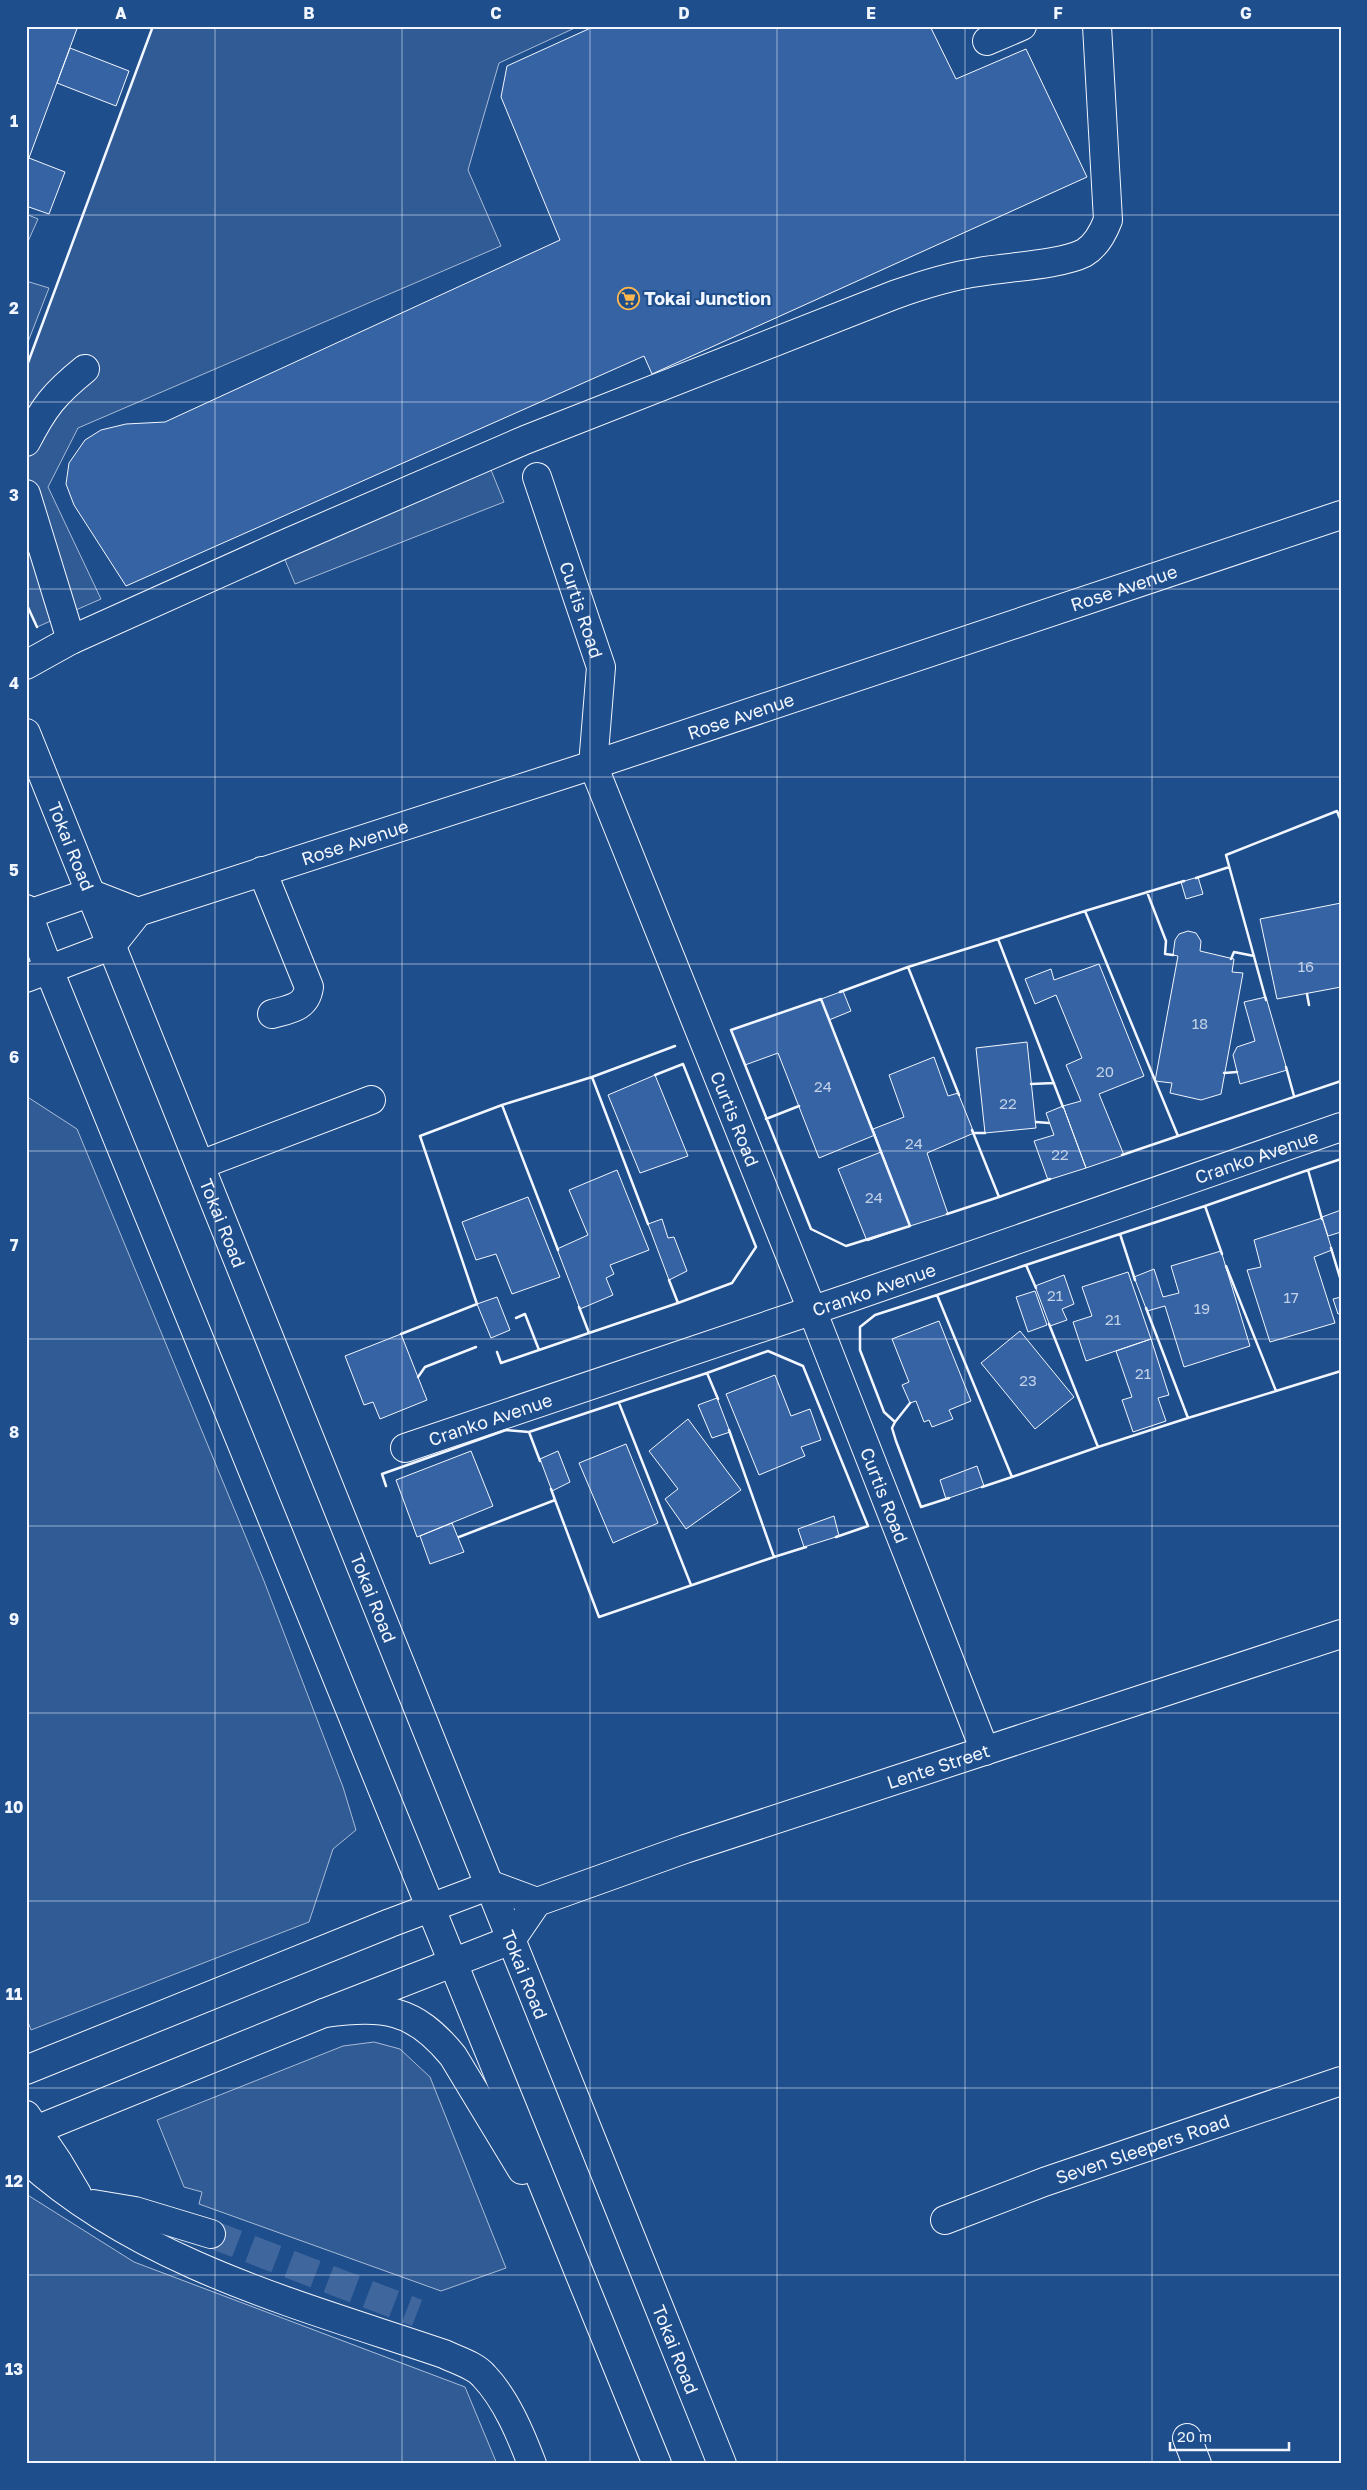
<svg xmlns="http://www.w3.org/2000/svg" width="1367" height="2490" viewBox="0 0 1367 2490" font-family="'Golos Text',sans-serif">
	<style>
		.parking { fill: #305b95; stroke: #a8bbd7 }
		.building { fill: #3563a3; stroke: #f2f6ff }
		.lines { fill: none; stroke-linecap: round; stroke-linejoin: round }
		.minor-tunnel { stroke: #3f679d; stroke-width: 28; stroke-dasharray: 28 14; stroke-linecap: butt }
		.minor-casing { stroke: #f2f6ff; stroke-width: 30 }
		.major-casing { stroke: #f2f6ff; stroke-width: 30 }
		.minor { stroke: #1f4e8c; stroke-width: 28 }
		.major { stroke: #1f4e8c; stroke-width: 28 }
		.wall { stroke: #f2f6ff; stroke-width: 2.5 }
		.grid { fill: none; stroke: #f2f6ff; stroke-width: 1; stroke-opacity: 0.55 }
		.labels { text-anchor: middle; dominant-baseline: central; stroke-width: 4; stroke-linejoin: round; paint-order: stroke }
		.number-label { font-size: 15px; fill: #c3d1e8 }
		.poi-label { font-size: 18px; font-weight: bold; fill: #f2f6ff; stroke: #1f4e8c; text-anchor: start }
		.street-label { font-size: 18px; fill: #f2f6ff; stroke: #1f4e8c }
		.neatline { fill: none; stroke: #f2f6ff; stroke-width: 2 }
		.grid-label { font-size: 16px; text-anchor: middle; font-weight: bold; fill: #f2f6ff }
	</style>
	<rect width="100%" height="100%" fill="#1f4e8c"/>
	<path class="parking" d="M153,26H579L499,63L468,170L501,246L78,428L48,487L101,599L37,627L26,603V368Z
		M26,214L38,219L26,246Z
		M26,281L49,288L26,347Z
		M489,465L504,502L295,584L283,555Z
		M26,1096L77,1129L264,1581L343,1787L356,1830L333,1849L309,1922L31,2030L26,2016Z
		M374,2042L400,2049L430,2077L506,2268L441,2291L199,2204L202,2192L184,2187L157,2120L343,2046Z
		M26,2194L134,2262L465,2387L497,2464H26Z"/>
	<path class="building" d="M26,26H78L26,166Z
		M595,26H930L956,79L1026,49L1087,177L652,374L644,356L126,586L74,505L66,484L69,463L85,440L101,430L126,424L165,422L560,240L501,97L507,66Z
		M70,48L129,71L116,106L57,83Z
		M29,158L65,172L49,214L26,206V166Z
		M1198,877L1203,894L1186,899L1181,882Z
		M1341,903V987L1277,999L1260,919Z
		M1188,931L1196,933L1201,941L1200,951L1234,959L1232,972L1243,973L1221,1094L1201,1100L1170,1093L1172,1083L1155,1081L1178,956L1173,955L1175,940L1179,934Z
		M1099,964L1144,1076L1099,1094L1124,1155L1086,1168L1063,1106L1081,1101L1066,1065L1082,1058L1056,995L1035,1004L1025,979L1051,969L1054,980Z
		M843,991L851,1011L829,1020L821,999Z
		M1266,997L1287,1070L1240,1084L1233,1055L1237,1047L1255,1041L1244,1002Z
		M821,999L875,1135L819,1158L778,1053L745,1065L731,1030Z
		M1027,1042L1036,1128L985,1133L976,1048Z
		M934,1057L948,1096L958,1093L974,1133L927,1153L948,1214L910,1226L873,1129L904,1117L889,1075Z
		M655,1075L688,1156L640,1173L608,1095Z
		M1063,1106L1086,1168L1048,1180L1034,1141L1054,1135L1046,1113Z
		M881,1152L910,1226L867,1241L838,1169Z
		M617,1170L649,1250L610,1265L614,1274L606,1278L613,1295L580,1309L557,1249L588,1235L569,1190Z
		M528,1197L560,1277L512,1294L496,1254L476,1260L462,1222Z
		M1341,1210V1232L1328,1236L1322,1217Z
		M1322,1218L1332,1250L1314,1257L1335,1323L1270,1342L1247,1270L1261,1267L1254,1240Z
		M662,1219L668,1238L674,1237L687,1271L669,1280L648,1224Z
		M1221,1251L1250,1346L1184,1367L1165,1306L1147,1311L1134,1277L1154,1269L1163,1297L1179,1293L1171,1266Z
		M1128,1272L1151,1339L1086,1361L1073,1322L1092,1316L1082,1287Z
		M1064,1275L1074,1304L1062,1309L1067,1320L1050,1326L1035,1286Z
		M1035,1291L1047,1325L1028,1332L1016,1297Z
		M497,1297L510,1330L491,1338L477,1304Z
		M1341,1297V1313L1338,1314L1333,1299Z
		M939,1321L971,1401L949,1410L953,1419L932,1427L929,1420L924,1422L916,1401L910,1403L902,1385L909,1382L892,1339Z
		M1020,1331L1074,1397L1035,1429L981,1363Z
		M401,1334L427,1400L380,1419L373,1402L364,1405L345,1356Z
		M1151,1339L1169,1395L1158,1398L1166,1421L1133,1432L1122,1400L1132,1397L1116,1351Z
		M775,1375L791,1416L810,1409L821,1440L801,1447L805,1456L759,1475L726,1394Z
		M717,1398L730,1432L712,1438L698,1405Z
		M688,1419L741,1490L686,1529L665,1499L678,1489L649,1451Z
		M626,1444L658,1523L613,1543L579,1463Z
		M471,1451L493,1506L417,1537L396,1480Z
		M558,1451L570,1482L552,1491L540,1459Z
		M977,1466L984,1486L946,1499L940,1480Z
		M834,1516L839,1536L804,1547L798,1529Z
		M452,1523L464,1552L430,1564L420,1536Z"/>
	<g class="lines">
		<path class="minor-tunnel" d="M211,2234L417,2313"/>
		<defs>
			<g id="minor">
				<path d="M987,41L1022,26"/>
				<path d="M26,442C44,407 54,394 85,369"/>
				<path id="s1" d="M537,477L601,667L593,765L812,1310L985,1751"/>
				<path d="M26,494L71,640"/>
				<path d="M26,665L71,640L280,546L525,440L894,295C922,285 950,276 979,272C1006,267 1060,265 1084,253C1096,246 1103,233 1108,220L1097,26"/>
				<path d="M262,871L309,987C306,1008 290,1009 272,1014"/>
				<path d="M26,915L89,893L138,912"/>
				<path id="s2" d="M26,978L111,946L138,912L147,909L593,765L1341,515"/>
				<path d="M200,1165L371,1100"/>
				<path id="s3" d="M405,1448L849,1298L1341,1127"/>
				<path d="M26,2070L390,1923L491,1885L537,1902"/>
				<path d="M26,2115L58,2162L77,2194"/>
				<path id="s4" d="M26,2134L324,2013L511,1940L537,1902L685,1849L1341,1634"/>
				<path d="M26,2159C141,2264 300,2305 444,2354C456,2360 475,2365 484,2376C506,2399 521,2435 532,2464"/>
				<path d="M93,2204L135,2211L211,2234"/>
				<path id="s5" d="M945,2220L1044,2182L1341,2081"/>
				<path d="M1187,2438L1197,2464"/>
			</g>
			<g id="major">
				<path id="s6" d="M26,733L722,2464"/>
				<path d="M26,909L49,970L657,2464"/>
				<path d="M324,2013C384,2006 413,2007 453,2056L522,2170"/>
			</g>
		</defs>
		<use href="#minor" class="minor-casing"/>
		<use href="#major" class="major-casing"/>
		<use href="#minor" class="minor"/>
		<use href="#major" class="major"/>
		<path class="wall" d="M26,368L153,26
			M26,603L37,627
			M1196,878L1229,867
			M1147,892L1166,941L1165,954L1173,955
			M1085,911L1184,881
			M998,939L1085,911L1178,1136L1122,1155
			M1231,959L1234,952L1254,956
			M908,967L998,939L1063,1107
			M840,992L908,967L959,1095
			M1307,994L1309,1005
			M821,999L910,1226L846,1246L811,1229L731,1030Z
			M1266,1000L1226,855L1337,811L1341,821
			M1286,1067L1294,1096
			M1224,1073L1237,1072
			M655,1075L683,1064L756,1247L732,1283L678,1303
			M592,1077L675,1046
			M1031,1084L1054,1083
			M502,1105L558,1250
			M766,1119L799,1106
			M1036,1122L1049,1123
			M974,1133H985
			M1178,1136L1341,1081
			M999,1197L1050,1179
			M947,1214L999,1197L972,1130
			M1322,1219L1308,1170L1341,1159
			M1331,1248L1341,1281
			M1222,1254L1205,1206L1308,1170
			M1026,1265L937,1295L1012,1477L1098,1447
			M1226,1266L1276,1391L1341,1371
			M1135,1280L1120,1234L1205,1206
			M1036,1288L1026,1265L1120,1234
			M937,1295L875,1315L860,1327V1350L884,1412L895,1422L892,1428L896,1441L921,1507L949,1498
			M1146,1308L1188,1418L1276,1391
			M1049,1324L1098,1447L1188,1418
			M589,1333L678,1303L669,1280
			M401,1334L477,1304L420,1136L502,1105L592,1077L648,1224
			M539,1350L589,1333L579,1307
			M497,1352L501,1363L539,1350L525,1314L516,1318
			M707,1373L768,1351L803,1366L868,1526L836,1537
			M418,1377L425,1367L476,1347
			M619,1403L691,1585
			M895,1422L910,1403
			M729,1430L774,1557L806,1547
			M529,1432L707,1373L718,1399
			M386,1486L382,1474L506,1430L529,1432L540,1461
			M982,1487L1012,1477
			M555,1500L599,1617L774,1557
			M459,1537L555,1500L551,1489"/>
	</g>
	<path class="grid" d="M215,26V2464M402,26V2464M590,26V2464M777,26V2464M965,26V2464M1152,26V2464M26,215H1341M26,402H1341M26,589H1341M26,777H1341M26,964H1341M26,1151H1341M26,1339H1341M26,1526H1341M26,1713H1341M26,1901H1341M26,2088H1341M26,2275H1341"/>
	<defs>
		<symbol id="supermarket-ring" viewBox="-11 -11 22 22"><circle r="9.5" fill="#1f4e8c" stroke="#ffb74d" stroke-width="1.5"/><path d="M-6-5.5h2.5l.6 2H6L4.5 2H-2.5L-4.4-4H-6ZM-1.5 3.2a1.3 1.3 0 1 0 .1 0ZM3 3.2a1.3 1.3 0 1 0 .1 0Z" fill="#ffb74d"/></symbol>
	</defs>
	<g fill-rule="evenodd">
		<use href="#supermarket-ring" x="616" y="286" width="25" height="25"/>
	</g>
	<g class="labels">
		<g class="number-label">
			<text x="1306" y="966">16</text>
			<text x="1200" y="1023">18</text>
			<text x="1105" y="1071">20</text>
			<text x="823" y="1086">24</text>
			<text x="1008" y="1103">22</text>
			<text x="914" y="1143">24</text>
			<text x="1060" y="1154">22</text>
			<text x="874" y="1197">24</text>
			<text x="1055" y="1295">21</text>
			<text x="1291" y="1297">17</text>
			<text x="1202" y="1308">19</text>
			<text x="1113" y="1319">21</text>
			<text x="1143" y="1373">21</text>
			<text x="1028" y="1380">23</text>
		</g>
		<g class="poi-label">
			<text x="644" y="298">Tokai Junction</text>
		</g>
		<g class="street-label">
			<text stroke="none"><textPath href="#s2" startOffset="1172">Rose Avenue</textPath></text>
			<text stroke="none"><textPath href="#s1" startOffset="140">Curtis Road</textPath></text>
			<text stroke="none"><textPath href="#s2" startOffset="768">Rose Avenue</textPath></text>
			<text stroke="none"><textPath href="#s2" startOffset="362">Rose Avenue</textPath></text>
			<text stroke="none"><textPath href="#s6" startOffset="122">Tokai Road</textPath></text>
			<text stroke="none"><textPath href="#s1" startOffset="680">Curtis Road</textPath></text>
			<text stroke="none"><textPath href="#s3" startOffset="900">Cranko Avenue</textPath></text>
			<text stroke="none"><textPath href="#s6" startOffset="528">Tokai Road</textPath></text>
			<text stroke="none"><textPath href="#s3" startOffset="495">Cranko Avenue</textPath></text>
			<text stroke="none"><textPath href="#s3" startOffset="90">Cranko Avenue</textPath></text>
			<text stroke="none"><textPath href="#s1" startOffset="1085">Curtis Road</textPath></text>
			<text stroke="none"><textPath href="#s6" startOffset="932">Tokai Road</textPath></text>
			<text stroke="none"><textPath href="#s4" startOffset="992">Lente Street</textPath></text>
			<text stroke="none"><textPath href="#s6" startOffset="1338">Tokai Road</textPath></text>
			<text stroke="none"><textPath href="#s5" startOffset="210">Seven Sleepers Road</textPath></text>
			<text stroke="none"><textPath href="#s6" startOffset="1742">Tokai Road</textPath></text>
		</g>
	</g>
	<rect width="1367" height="2490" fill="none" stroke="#1f4e8c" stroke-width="55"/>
	<path d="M1170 2442v8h119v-8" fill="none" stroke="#f2f6ff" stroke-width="2.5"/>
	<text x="1177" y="2442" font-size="15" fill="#f2f6ff" stroke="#1f4e8c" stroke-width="4" paint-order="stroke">20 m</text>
	<rect x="28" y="28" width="1312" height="2434" class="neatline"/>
	<g class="grid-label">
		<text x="121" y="19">A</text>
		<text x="309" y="19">B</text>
		<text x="496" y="19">C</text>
		<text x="684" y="19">D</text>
		<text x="871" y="19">E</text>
		<text x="1058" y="19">F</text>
		<text x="1246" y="19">G</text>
		<text x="14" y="127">1</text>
		<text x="14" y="314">2</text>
		<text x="14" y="501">3</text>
		<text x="14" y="689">4</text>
		<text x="14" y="876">5</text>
		<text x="14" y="1063">6</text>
		<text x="14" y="1251">7</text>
		<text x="14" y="1438">8</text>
		<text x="14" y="1625">9</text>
		<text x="14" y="1813">10</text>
		<text x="14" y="2000">11</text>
		<text x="14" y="2187">12</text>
		<text x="14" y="2375">13</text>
	</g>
</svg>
